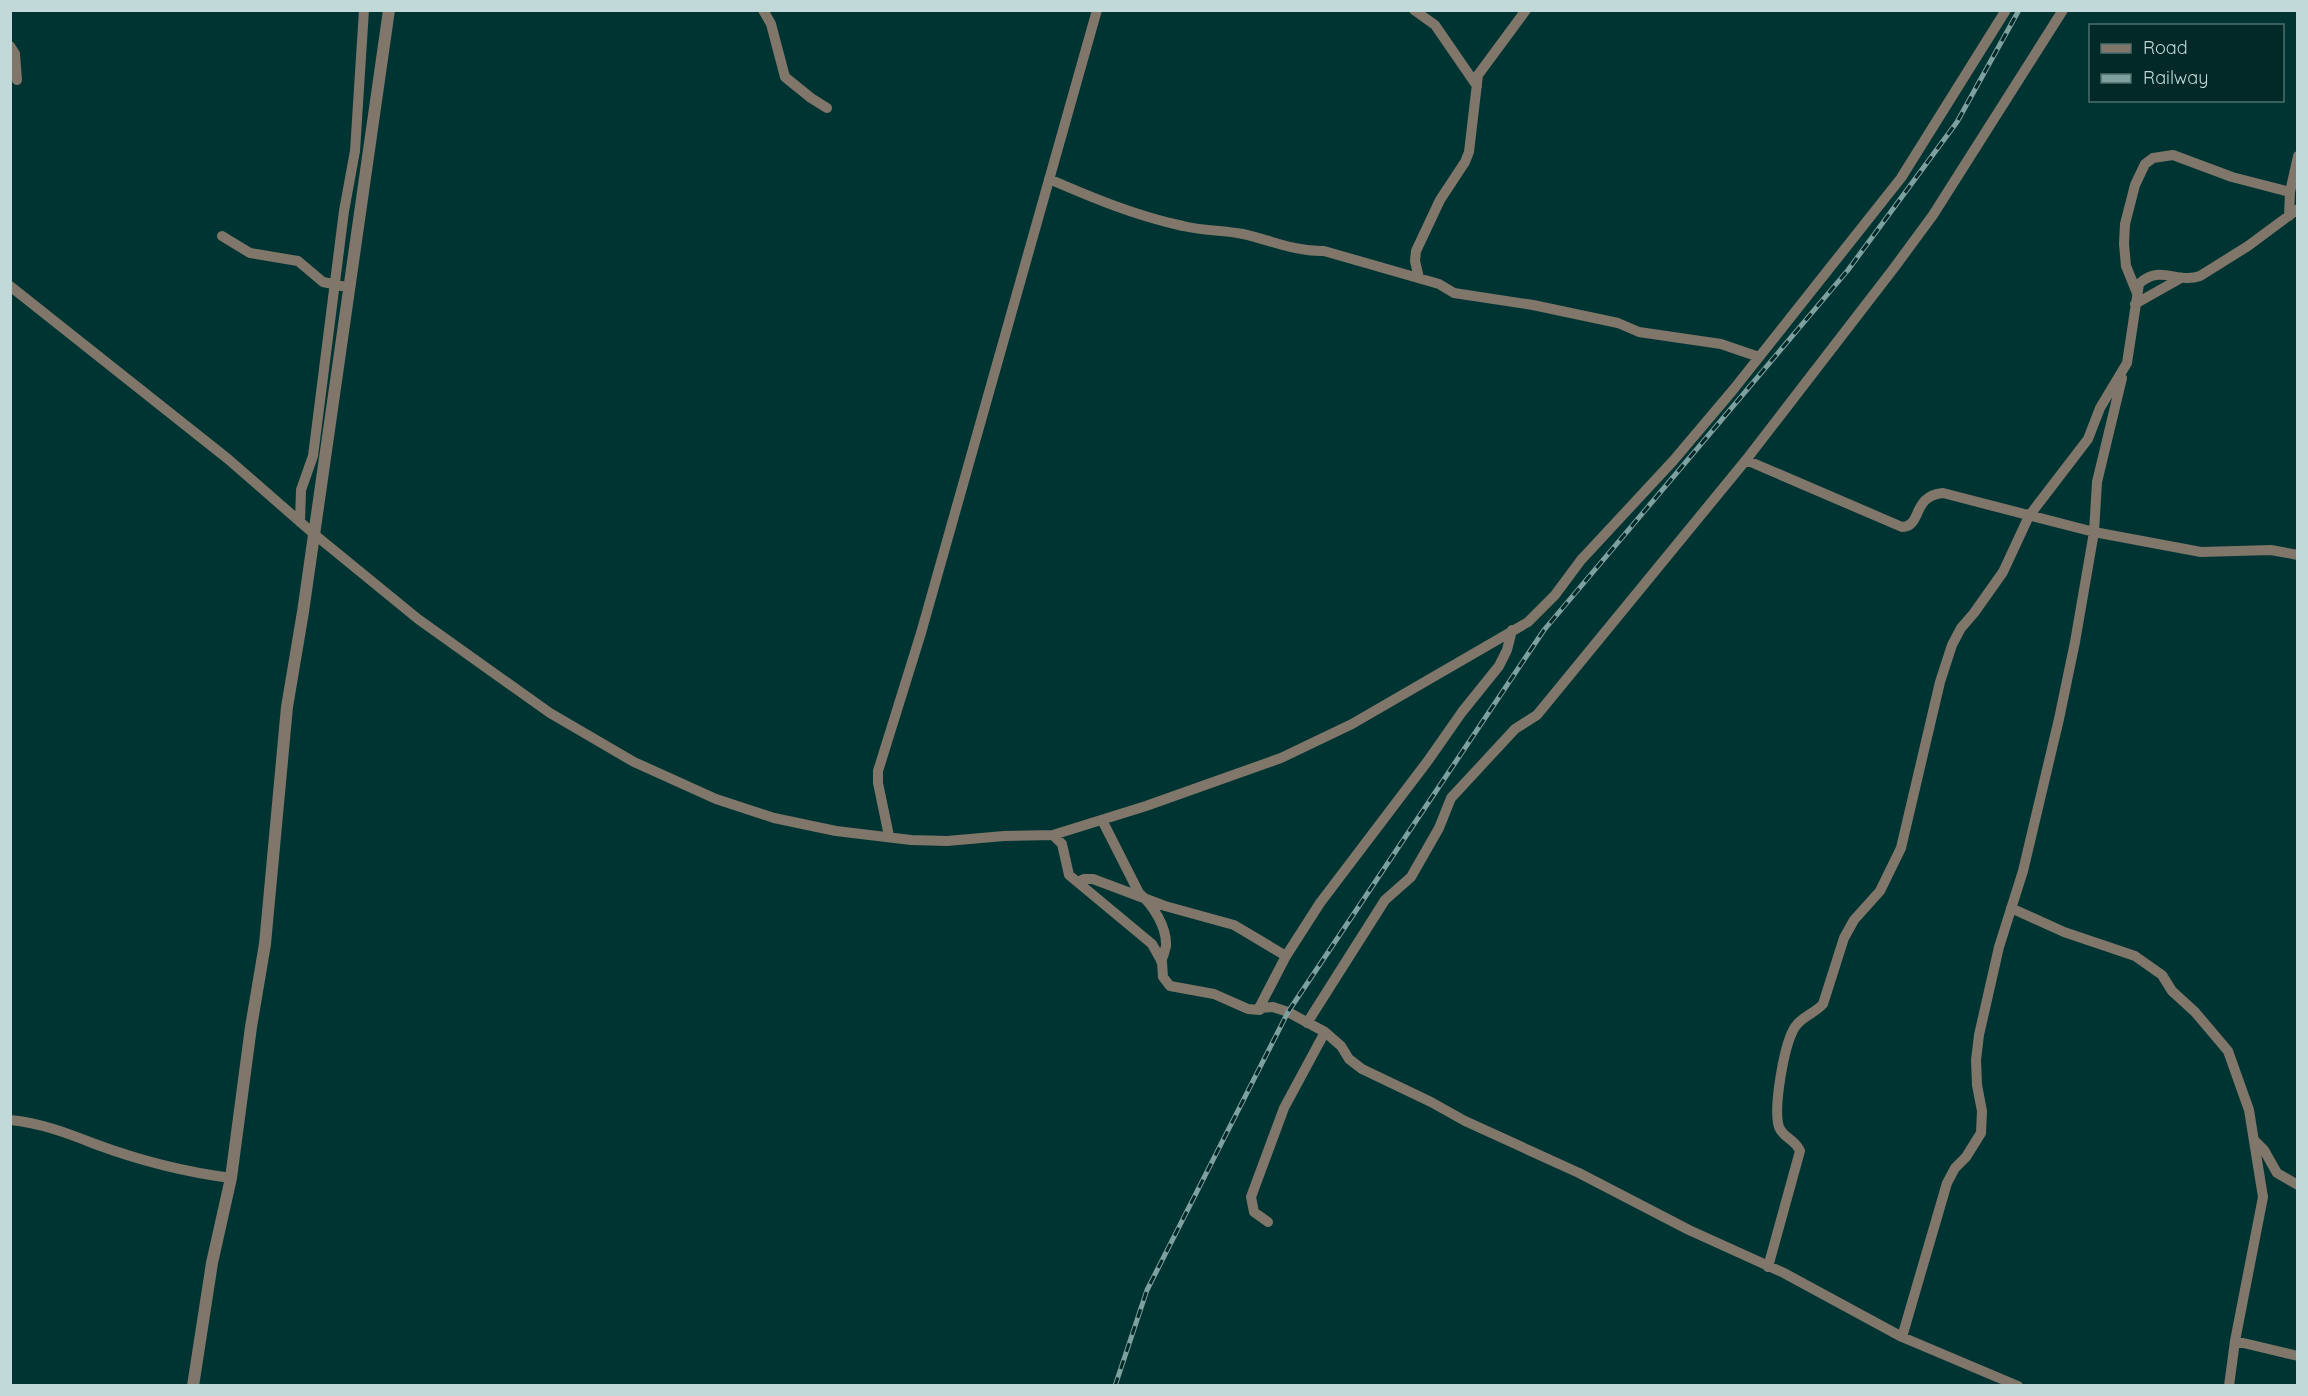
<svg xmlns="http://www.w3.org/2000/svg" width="2308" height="1396" viewBox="0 0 2308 1396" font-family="Quicksand,sans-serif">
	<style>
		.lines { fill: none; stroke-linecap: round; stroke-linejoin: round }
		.minor { stroke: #807669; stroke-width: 10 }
		.tertiary { stroke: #807669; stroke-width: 12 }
		.rail-casing { stroke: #7ea09f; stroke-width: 5 }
		.rail { stroke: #022828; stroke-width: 3; stroke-dasharray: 9; stroke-linecap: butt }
	</style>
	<rect width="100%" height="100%" fill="#003433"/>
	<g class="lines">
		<path class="minor" d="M763,10L771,24L785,77L811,98L827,108
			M1414,10L1435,25L1477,86
			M10,46L15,54L17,80
			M1049,179C1093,198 1136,216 1183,226C1203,231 1223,230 1243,234C1270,240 1296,252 1324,251L1439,284L1454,293L1533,305L1618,323L1639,332L1721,344L1759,357
			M2290,192L2298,156
			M222,236L250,253L298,261L323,282L342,286
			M1419,278L1415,261L1416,251L1440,200L1465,162L1469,152L1478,75L1526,10
			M10,286L228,459L314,534L418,619L550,713L634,762L716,799L774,818L836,831L911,840L947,841L1004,836L1053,835L1146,806L1281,758L1352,724L1528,622L1555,595L1581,560L1673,461L1733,390L1901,178L2006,10
			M2137,293L2126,266L2124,244L2125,224L2135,185L2145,164L2153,158L2173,155L2232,177L2290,192L2289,216
			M2135,304L2181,278
			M1746,460L1902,527C1923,526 1911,496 1943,493L2094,532L2201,552L2271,550L2298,555
			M300,522L301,490L313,456L344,211L355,151L364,10
			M1102,820L1139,893C1153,905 1167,927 1166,946C1165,951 1163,957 1161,961
			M1053,835L1062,844L1069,875L1152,944L1162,962L1163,977L1170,986L1214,994L1248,1009L1260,1010L1261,1008L1273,1007L1288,1012L1325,1032L1341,1046L1349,1059L1362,1069L1431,1102L1465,1121L1579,1173L1689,1230L1784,1273L1902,1337L2018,1386
			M889,836L878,783V771L921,633L1097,10
			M1078,882L1084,879H1093L1165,906L1234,925L1286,956
			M2011,908L2064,932L2135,956L2162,975L2172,991L2195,1012L2228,1051L2249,1110L2263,1197L2235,1341L2229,1386
			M1259,1008L1286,956L1320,903L1427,762L1462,712L1499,666L1507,650L1512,630
			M1307,1023L1385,900L1411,877L1439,828L1451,798L1515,729L1537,715L1746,460L1894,268L1933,215L2063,10
			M10,1120C41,1123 67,1133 95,1144C138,1160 185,1172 231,1178
			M2254,1140L2264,1150L2277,1173L2298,1185
			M1268,1222L1254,1212L1251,1197L1284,1108L1325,1032
			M1768,1267L1800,1151C1795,1139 1783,1138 1779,1127C1773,1108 1784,1044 1795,1027C1802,1016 1814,1014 1823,1004L1844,938L1854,920L1880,891L1901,848L1940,682L1952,645L1961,628L1974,613L2003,572L2029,516L2088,439L2100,408L2127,363L2139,284C2159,264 2177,284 2200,276L2248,246L2298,209
			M1902,1337L1947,1183L1955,1168L1966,1157L1981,1133L1982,1111L1977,1085L1976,1060L1979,1035L1999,947L2023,871L2059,719L2075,642L2094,532L2097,482L2122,378
			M2235,1341L2298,1356"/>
		<path class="tertiary" d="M193,1386L212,1263L231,1178L251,1027L265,944L287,707L303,612L389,10"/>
		<defs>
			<path id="rail" d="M1115,1386L1147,1290L1288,1012L1544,630L1848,270L1957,122L2019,10"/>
		</defs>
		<use href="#rail" class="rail-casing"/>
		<use href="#rail" class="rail"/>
	</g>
	<rect width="2308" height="1396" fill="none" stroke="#c1d9d8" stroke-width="24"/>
	<rect x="2089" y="24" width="195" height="78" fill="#022828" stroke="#4e6f6e" stroke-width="1.5"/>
	<rect x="2101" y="44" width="30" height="9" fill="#807669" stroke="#4e6f6e" stroke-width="1.5"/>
	<text x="2143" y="54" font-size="18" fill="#c1d9d8">Road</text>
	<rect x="2101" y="74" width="30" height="9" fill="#7ea09f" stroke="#4e6f6e" stroke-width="1.5"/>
	<text x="2143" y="84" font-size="18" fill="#c1d9d8">Railway</text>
</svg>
